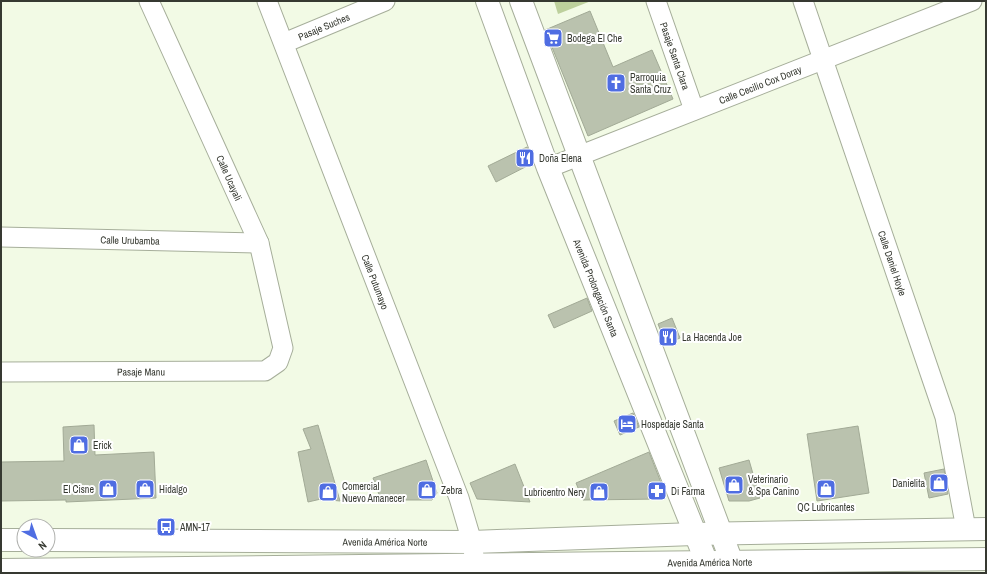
<svg xmlns="http://www.w3.org/2000/svg" width="987" height="574" viewBox="0 0 987 574" font-family="'Archivo Narrow',sans-serif">
	<style>
		.green { fill: #bdd09c }
		.building { fill: #bac2ae; stroke: #a2aa96 }
		.lines { fill: none; stroke-linecap: round; stroke-linejoin: round }
		.minor-casing { stroke: #a6ae9a; stroke-width: 21 }
		.tertiary-casing { stroke: #a6ae9a; stroke-width: 24 }
		.primary-casing { stroke: #a6ae9a; stroke-width: 24 }
		.minor { stroke: #fff; stroke-width: 19 }
		.tertiary { stroke: #fff; stroke-width: 22 }
		.primary { stroke: #fff; stroke-width: 22 }
		.labels { text-anchor: middle; dominant-baseline: central; stroke-width: 4; stroke-linejoin: round; paint-order: stroke }
		.street-label { font-size: 10px; fill: #363931; stroke: #fff }
		.poi-label { font-size: 10px; fill: #363931; stroke: #fff; text-anchor: start }
	</style>
	<rect width="100%" height="100%" fill="#f2fae5"/>
	<path class="green" d="M554,1H591L558,14Z"/>
	<path class="building" d="M590,11L613,67L652,50L673,99L588,136L545,30Z
		M527,147L533,163L496,182L488,166Z
		M587,298L592,311L554,328L548,315Z
		M672,318L680,338L666,344L658,324Z
		M633,413L639,427L620,435L614,421Z
		M94,425L95,455L154,452L156,498L66,502V500L1,501V462L64,461L63,427Z
		M318,425L334,480L340,501L321,499L308,502L298,452L311,449L303,429Z
		M858,426L869,493L817,501L807,434Z
		M649,452L665,493L661,499L583,500L576,483Z
		M426,460L437,493L432,500H381L373,478Z
		M749,460L760,498L749,501H729L719,468Z
		M515,464L530,502L477,499L470,483Z
		M944,469L948,494L929,498L924,473Z"/>
	<g class="lines">
		<defs>
			<g id="minor">
				<path id="s1" d="M267,1L459,498L472,542L474,556"/>
				<path id="s2" d="M656,1L694,110"/>
				<path id="s3" d="M803,1L945,417L966,529"/>
				<path id="s4" d="M284,43L385,1"/>
				<path id="s5" d="M548,168L972,1"/>
				<path id="s6" d="M1,237L259,243"/>
				<path id="s7" d="M1,372L265,371L278,362L283,348L259,243L149,1"/>
			</g>
			<g id="tertiary">
				<path id="s8" d="M487,1L548,168L711,573"/>
				<path d="M521,1L736,573"/>
			</g>
			<g id="primary">
				<path d="M1,540H24"/>
				<path id="s9" d="M48,540L472,542L694,534L986,529"/>
				<path id="s10" d="M1,570L986,559"/>
			</g>
		</defs>
		<use href="#minor" class="minor-casing"/>
		<use href="#tertiary" class="tertiary-casing"/>
		<use href="#primary" class="primary-casing"/>
		<use href="#minor" class="minor"/>
		<use href="#tertiary" class="tertiary"/>
		<use href="#primary" class="primary"/>
	</g>
	<defs>
		<symbol id="supermarket-square" viewBox="-11 -11 22 22"><rect x="-9" y="-9" width="18" height="18" rx="4" fill="#4f6de2" stroke="#fff"/><path d="M-6-5.5h2.5l.6 2H6L4.5 2H-2.5L-4.4-4H-6ZM-1.5 3.2a1.3 1.3 0 1 0 .1 0ZM3 3.2a1.3 1.3 0 1 0 .1 0Z" fill="#fff"/></symbol>
		<symbol id="church-square" viewBox="-11 -11 22 22"><rect x="-9" y="-9" width="18" height="18" rx="4" fill="#4f6de2" stroke="#fff"/><path d="M-1.2-6h2.4v3.5h3.3v2.4h-3.3V6h-2.4V-.1h-3.3v-2.4h3.3Z" fill="#fff"/></symbol>
		<symbol id="restaurant-square" viewBox="-11 -11 22 22"><rect x="-9" y="-9" width="18" height="18" rx="4" fill="#4f6de2" stroke="#fff"/><path d="M-5-6h1v4h1v-4h1v4h1v-4h1v5L-1.5 .5V6h-2V.5L-5-1ZM5-6V6H3V1.5H1.5Q1.5-4 5-6Z" fill="#fff"/></symbol>
		<symbol id="hotel-square" viewBox="-11 -11 22 22"><rect x="-9" y="-9" width="18" height="18" rx="4" fill="#4f6de2" stroke="#fff"/><path d="M-6-4.5h1.5V1H6V5H4.5V3h-9V5H-6ZM-4 0a1.8 1.8 0 1 1 3.6 0ZM.5 0V-2.5h3Q6-2.5 6 0Z" fill="#fff"/></symbol>
		<symbol id="shop-square" viewBox="-11 -11 22 22"><rect x="-9" y="-9" width="18" height="18" rx="4" fill="#4f6de2" stroke="#fff"/><path d="M-5-2.5h2.3a2.7 3.5 0 0 1 5.4 0H5L5.5 6h-11ZM-1.5-2.5h3a1.5 2.3 0 0 0-3 0Z" fill="#fff"/></symbol>
		<symbol id="pharmacy-square" viewBox="-11 -11 22 22"><rect x="-9" y="-9" width="18" height="18" rx="4" fill="#4f6de2" stroke="#fff"/><path d="M-2-6h4v4h4v4h-4v4h-4v-4h-4v-4h4Z" fill="#fff"/></symbol>
		<symbol id="bus-square" viewBox="-11 -11 22 22"><rect x="-9" y="-9" width="18" height="18" rx="4" fill="#4f6de2" stroke="#fff"/><path d="M-5-6H5V4H4V6H2V4H-2V6H-4V4H-5ZM-3.5-4V0h7V-4ZM-3.5 1.2v1.5H-2V1.2ZM2 1.2v1.5H3.5V1.2Z" fill="#fff"/></symbol>
	</defs>
	<g fill-rule="evenodd">
		<use href="#supermarket-square" x="542" y="27" width="22" height="22"/>
		<use href="#church-square" x="605" y="72" width="22" height="22"/>
		<use href="#restaurant-square" x="514" y="147" width="22" height="22"/>
		<use href="#restaurant-square" x="657" y="326" width="22" height="22"/>
		<use href="#hotel-square" x="616" y="413" width="22" height="22"/>
		<use href="#shop-square" x="68" y="434" width="22" height="22"/>
		<use href="#shop-square" x="928" y="472" width="22" height="22"/>
		<use href="#shop-square" x="723" y="474" width="22" height="22"/>
		<use href="#shop-square" x="97" y="478" width="22" height="22"/>
		<use href="#shop-square" x="134" y="478" width="22" height="22"/>
		<use href="#shop-square" x="815" y="478" width="22" height="22"/>
		<use href="#shop-square" x="416" y="479" width="22" height="22"/>
		<use href="#pharmacy-square" x="646" y="480" width="22" height="22"/>
		<use href="#shop-square" x="317" y="481" width="22" height="22"/>
		<use href="#shop-square" x="588" y="481" width="22" height="22"/>
		<use href="#bus-square" x="155" y="516" width="22" height="22"/>
	</g>
	<g class="labels">
		<g class="street-label">
			<text stroke="none"><textPath href="#s4" startOffset="43">Pasaje Suches</textPath></text>
			<text stroke="none"><textPath href="#s2" startOffset="58">Pasaje Santa Clara</textPath></text>
			<text stroke="none"><textPath href="#s5" startOffset="228">Calle Cecilio Cox Doray</textPath></text>
			<text transform="translate(229 178) rotate(66)">Calle Ucayali</text>
			<text stroke="none"><textPath href="#s6" startOffset="129">Calle Urubamba</textPath></text>
			<text stroke="none"><textPath href="#s3" startOffset="277">Calle Daniel Hoyle</textPath></text>
			<text stroke="none"><textPath href="#s1" startOffset="301">Calle Putumayo</textPath></text>
			<text stroke="none"><textPath href="#s8" startOffset="307">Avenida Prolongación Santa</textPath></text>
			<text stroke="none"><textPath href="#s7" startOffset="140">Pasaje Manu</textPath></text>
			<text stroke="none"><textPath href="#s9" startOffset="337">Avenida América Norte</textPath></text>
			<text stroke="none"><textPath href="#s10" startOffset="709">Avenida América Norte</textPath></text>
		</g>
		<g class="poi-label">
			<text x="567" y="38">Bodega El Che</text>
			<text x="630" y="77">Parroquia<tspan x="630" dy="12">Santa Cruz</tspan></text>
			<text x="539" y="158">Doña Elena</text>
			<text x="682" y="337">La Hacenda Joe</text>
			<text x="641" y="424">Hospedaje Santa</text>
			<text x="93" y="445">Erick</text>
			<text x="748" y="479">Veterinario<tspan x="748" dy="12">&amp; Spa Canino</tspan></text>
			<text x="925" y="483" text-anchor="end">Danielita</text>
			<text x="342" y="486">Comercial<tspan x="342" dy="12">Nuevo Amanecer</tspan></text>
			<text x="94" y="489" text-anchor="end">El Cisne</text>
			<text x="159" y="489">Hidalgo</text>
			<text x="441" y="490">Zebra</text>
			<text x="671" y="491">Di Farma</text>
			<text x="585" y="492" text-anchor="end">Lubricentro Nery</text>
			<text x="826" y="507" text-anchor="middle">QC Lubricantes</text>
			<text x="180" y="527">AMN-17</text>
		</g>
	</g>
	<rect width="987" height="574" fill="none" stroke="#363931" stroke-width="4"/>
	<g transform="translate(36 538) rotate(139)"><circle r="19" fill="#ffffff" stroke="#afb0ad"/>
	<path d="M0-3L7 15L0 10L-7 15Z" fill="#4f6de2"/>
	<text y="-6" font-size="11" font-weight="bold" text-anchor="middle" fill="#363931">N</text>
	</g>
</svg>
